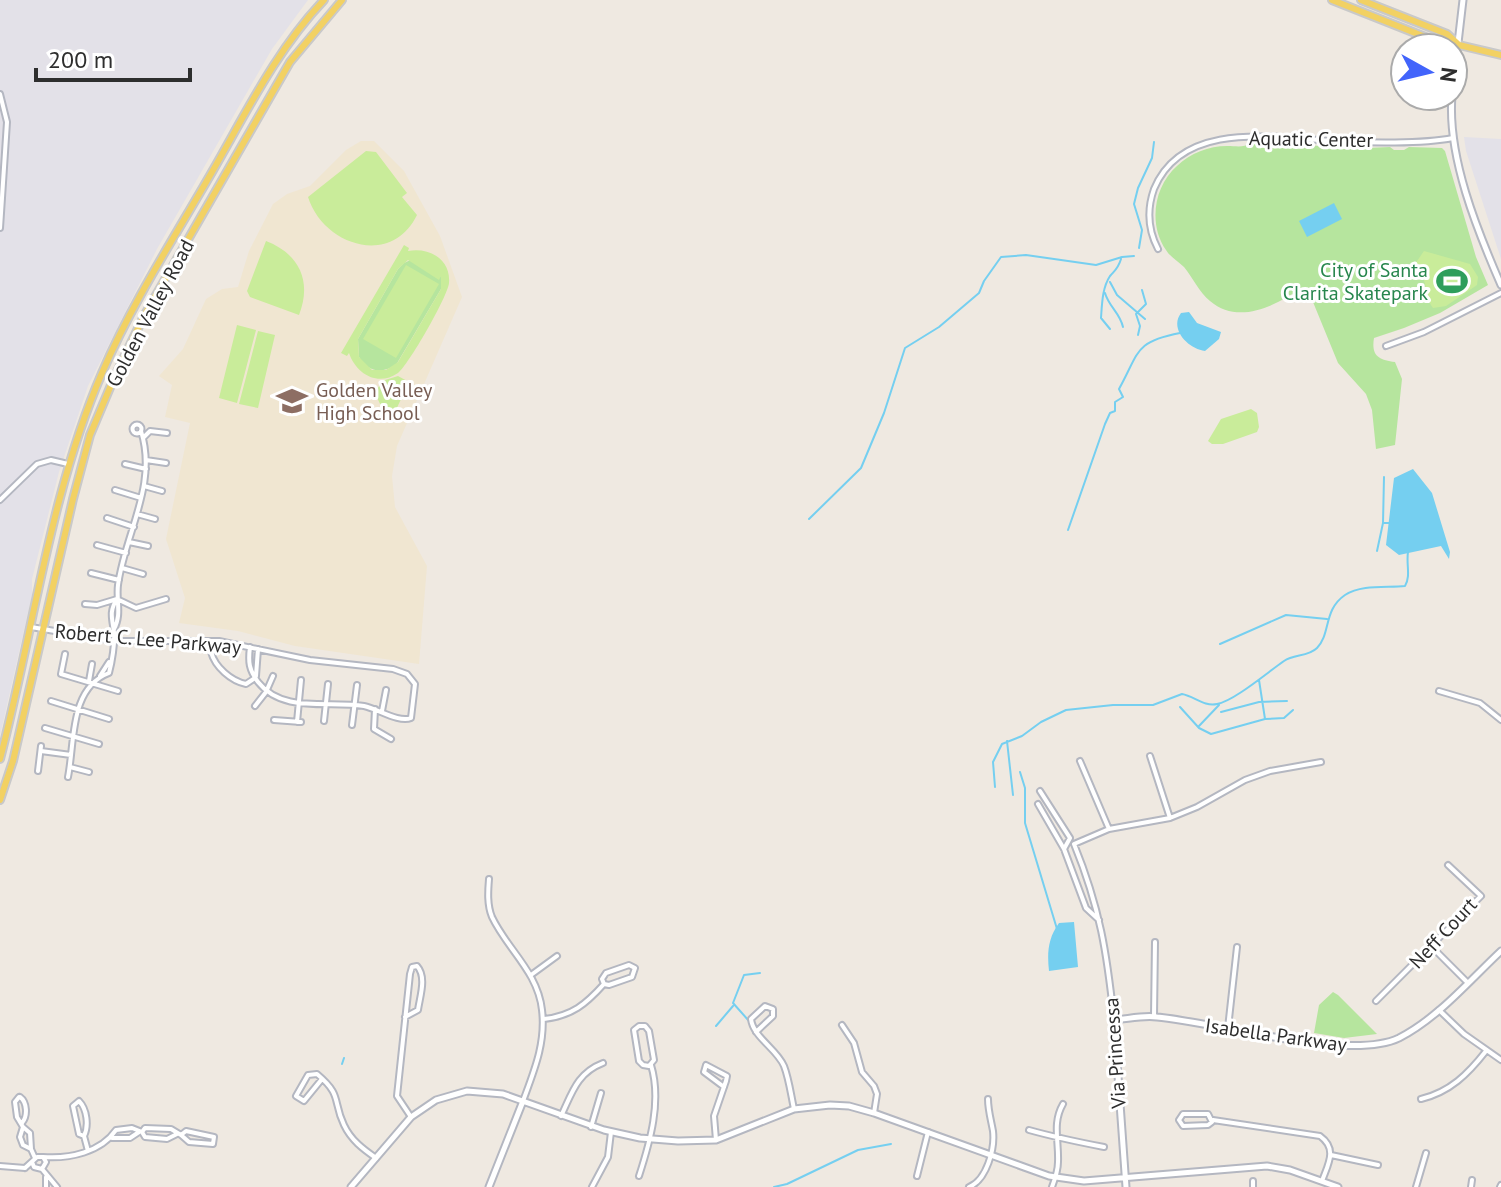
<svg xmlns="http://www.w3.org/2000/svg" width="1501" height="1187" viewBox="0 0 1501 1187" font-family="'PT Sans',sans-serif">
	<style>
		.industrial { fill: #e3e1e8 }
		.education { fill: #f0e6d1 }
		.green { fill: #b6e59e }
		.pitch { fill: #c9ec9a; fill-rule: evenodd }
		.water { fill: #75cff0 }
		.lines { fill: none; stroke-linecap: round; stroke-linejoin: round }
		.stream { stroke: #75cff0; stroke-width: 2 }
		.minor-casing { stroke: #b4b7c1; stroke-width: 8 }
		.tertiary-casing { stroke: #b4b7c1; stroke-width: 9 }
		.primary-casing { stroke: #c9c9c9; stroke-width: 10 }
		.minor { stroke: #fff; stroke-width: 4 }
		.tertiary { stroke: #fff; stroke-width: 5 }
		.primary { stroke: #f2d163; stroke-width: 6 }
		.labels { text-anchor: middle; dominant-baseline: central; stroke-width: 6; stroke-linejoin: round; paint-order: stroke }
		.street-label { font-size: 20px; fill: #2e2e2e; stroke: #fff }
		.leisure-label { font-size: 20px; fill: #27864d; stroke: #fff; text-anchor: end }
		.education-label { font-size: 20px; fill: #785e54; stroke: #fff; text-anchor: start }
	</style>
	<rect width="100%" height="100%" fill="#efe9e1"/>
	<path class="industrial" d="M0,0H308L272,49L157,249L88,386L59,472L32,579V595L0,736Z
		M1464,137L1501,139V259L1466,151Z"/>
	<path class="education" d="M361,141H374L404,171L440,236L462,297L397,446L392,476L395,507L427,566L419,664L295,646L238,631L179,623L185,598L166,539L190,423L165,417L172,385L159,376L183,349L206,299L222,289L238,287L249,251L273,204L287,194L310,186L346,150Z"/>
	<path class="green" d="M1251,143L1367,148L1390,147L1394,150H1404L1409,147L1442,148L1445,151L1476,257L1488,285L1440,313L1404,328L1374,338C1371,356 1379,360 1395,362L1402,379L1395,445L1376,449L1372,410L1366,394L1338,363L1313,302L1300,289C1275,306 1238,325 1210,301C1199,292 1193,278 1184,267C1178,261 1170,257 1166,250C1148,224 1154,186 1177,166C1190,153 1209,146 1227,146C1237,146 1243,148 1251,143Z
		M415,258C434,258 444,270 441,289L396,365C381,374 368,372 359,357L358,339L398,269L404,263Z
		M1333,992L1338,995L1377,1034L1344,1038L1314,1033L1319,1005Z"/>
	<path class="pitch" d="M366,151L376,152L407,193L402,197L417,215C391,268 323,245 308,197Z
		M266,241C300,254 312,282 299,315L250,297L247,291Z
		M404,245L409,248L408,251C429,247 451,259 449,283C448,296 408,366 398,373C378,387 356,374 349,353L347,356L341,353ZM408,260L439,280L441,276V289L398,362L386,370H372L359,357L358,339L398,269Z
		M1424,251L1470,264L1478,277L1477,285L1446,306L1433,308C1424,296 1429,280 1415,264Z
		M406,265L439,284L396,358L363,339Z
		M237,325L256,330L237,403L219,398Z
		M258,331L275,335L258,408L239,404Z
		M398,376L409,382L395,412L386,417L375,393L382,381Z
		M1251,409L1257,413L1259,427L1257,432L1223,444H1212L1208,441L1221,419Z"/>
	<path class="water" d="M1334,203L1342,219L1307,237L1299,221Z
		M1189,312L1197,323L1221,332L1219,339L1205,351C1188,349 1169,329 1181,313Z
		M1413,469L1432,493L1450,552L1449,559L1441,546L1399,555L1386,545L1394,478Z
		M1074,922L1078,967L1049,971C1047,953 1048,938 1059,923Z"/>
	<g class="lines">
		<path class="stream" d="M1139,248L1142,230L1134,204L1138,188L1152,158L1154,142
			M1110,282L1117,295L1145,319
			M1105,293C1109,307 1120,313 1123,327
			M1110,329L1101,318C1102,305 1102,288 1110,276C1115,270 1118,269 1121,259
			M1138,335L1140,326L1136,314L1146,304L1142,290
			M809,519L861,468L884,413L905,348L939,327L979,293L984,281L1001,257L1026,255L1096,265L1122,257L1134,256
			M1383,523L1384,477
			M1068,530L1105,424L1110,413L1115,411V402L1123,397L1119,389C1140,351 1134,342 1180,333
			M1377,551L1383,523H1389
			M1220,644L1286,615L1327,619
			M1180,707L1199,728L1211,734L1265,719L1259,680
			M1221,712L1259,702L1287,701
			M1265,719L1284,718L1293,710
			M1199,726L1219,705
			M1007,741L1013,795
			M1020,772L1025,788V823L1057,929
			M995,787L993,762L1002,744L1022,736L1041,722L1066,710L1113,705H1153L1182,694C1194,696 1204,707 1217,704C1234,701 1268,672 1284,661C1294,654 1308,657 1317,648C1331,634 1323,610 1345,595C1362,584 1387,588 1405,586C1411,576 1406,564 1408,552
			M749,1021L733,1003L744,975L760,973
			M716,1026L733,1006
			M342,1064L344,1058
			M774,1187L787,1184L858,1150L891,1144"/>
		<defs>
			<path id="minor" d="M0,94L7,122L0,228
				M1158,249C1148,230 1147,209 1154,189C1183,119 1277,138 1336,141C1368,143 1422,144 1453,138
				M1386,346L1424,332L1501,293
				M132.5 429a4.5 4.5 0 1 1 9 0a4.5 4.5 0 1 1-9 0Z
				M144,437L150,431L167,433
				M146,460L166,463
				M125,464L146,469
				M144,486L162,491
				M115,490L141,498
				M0,500L37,464L51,460L68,464
				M137,514L155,519
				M107,518L134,527
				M129,542L148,546
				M97,545L126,553
				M122,568L143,574
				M91,573L119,580
				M85,604L97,605L117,599L136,608L166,599
				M31,627L114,641H219L310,660L393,669L407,674L415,684L411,718C399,723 378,709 364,706C329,700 283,714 258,682C249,670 248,662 250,647
				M114,629C122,615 116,600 118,585C125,533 158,485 141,431
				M211,652C215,667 231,681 246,684L255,678
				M65,654L61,674L118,691
				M100,676L109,662
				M256,676L258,649
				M89,681L92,664
				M1439,691L1480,703L1501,720
				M51,701L109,719
				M255,706L266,692L273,676
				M375,709L374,729L391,739
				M382,711L386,690
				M274,720L301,722
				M324,721L328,684
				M297,722L301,680
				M352,725L357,685
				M45,728L99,744
				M41,751L71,755
				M1150,756L1170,818
				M1080,761L1109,829
				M70,767L89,772
				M38,771L41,746
				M68,777C75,742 69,688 109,673C112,662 115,643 114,632C112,618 109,611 117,599
				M1040,791L1070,838L1064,849
				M1038,804L1064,849L1086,908L1099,920
				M489,879C488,891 487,905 492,917C507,949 538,972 542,1010C546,1043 534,1071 523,1101
				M1433,948L1468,983
				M531,975L557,956
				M1376,1001L1481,896L1448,865
				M1439,1010L1464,1034L1501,1060
				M1154,1016L1155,942
				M405,1017L418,1010C420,996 427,977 417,966L412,967L410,974L397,1096L411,1117
				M544,1019C572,1016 586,1004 604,984L602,979L606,973L629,965L635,968L632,977L609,985L604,984
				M1114,1020C1107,953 1100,908 1074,844L1109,829L1170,818L1197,807L1245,780L1270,771L1321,762
				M842,1025L854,1043L862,1072L874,1086L877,1094L874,1113
				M639,1026H645L649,1031L654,1060L649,1066L643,1065L639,1061L634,1030Z
				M1228,1028L1237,947
				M756,1032L773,1016V1009L765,1006L751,1019C753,1037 777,1049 784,1066C789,1079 791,1095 794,1109
				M322,1079L304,1101L296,1096L308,1075L317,1074C343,1096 332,1100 344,1125C351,1140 363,1149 376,1158
				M19,1097L15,1102L17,1117L23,1127L20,1137L23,1145L31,1149
				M20,1097C27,1102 28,1116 22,1123
				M1421,1099C1450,1092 1468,1074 1486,1051
				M1183,1114H1208L1212,1122L1208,1125L1183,1126L1179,1120Z
				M561,1116C572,1093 577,1073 603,1063
				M1213,1120L1320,1136C1338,1149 1328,1164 1322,1181
				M23,1127L30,1133L31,1149L35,1158
				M591,1127L601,1093
				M1029,1130C1054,1137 1078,1142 1104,1147
				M142,1132L145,1137L167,1139L177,1134
				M84,1136C89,1126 87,1109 79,1101L73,1106L79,1134L84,1136L88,1151
				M112,1138H130L139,1132
				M716,1140L714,1116L726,1081L727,1076L706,1065L704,1072L724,1087
				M1331,1155L1378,1165
				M43,1157C70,1159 101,1152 116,1130L132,1128L142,1132L145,1128L171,1129L181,1135L186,1131L214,1137L213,1144L189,1142L181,1135
				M0,1166L25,1168
				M25,1168L37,1157H43L46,1162L42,1169L34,1167L32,1162
				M42,1169L57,1187
				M639,1176C650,1142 662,1101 651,1065
				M917,1176L928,1132
				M46,1187V1177
				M592,1187L608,1157L611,1132
				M969,1187C987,1180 995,1148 993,1131C991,1120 988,1110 988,1099
				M1052,1187C1055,1179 1058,1170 1058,1162C1059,1141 1052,1123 1063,1104
				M1253,1187V1181
				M1416,1187L1426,1153
				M1471,1187L1472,1180
				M1500,1187L1501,1185"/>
			<path id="tertiary" d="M1453,86L1463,0
				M1452,96C1447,156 1477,230 1501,285
				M351,1187L411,1117L436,1100L467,1091L503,1094L604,1130L640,1138L678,1141L716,1140L794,1109L830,1105L849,1106L874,1113L1049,1176L1084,1181L1267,1166L1290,1170L1338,1187
				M489,1187L523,1101
				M1126,1187L1114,1020C1128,1019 1143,1015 1157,1017C1215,1022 1349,1062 1399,1038C1438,1018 1469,981 1501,951"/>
			<path id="primary" d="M1332,0L1443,44L1459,45
				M1361,0L1447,34L1459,45L1501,55
				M0,759C33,633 50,493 102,373C132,303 174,238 212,172C246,113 277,49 324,0
				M0,800L13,761L73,499L90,435L114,378L144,316L290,62L342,0"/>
		</defs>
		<use href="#minor" class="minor-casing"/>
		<use href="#tertiary" class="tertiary-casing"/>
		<use href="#primary" class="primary-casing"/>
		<use href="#minor" class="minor"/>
		<use href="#tertiary" class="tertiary"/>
		<use href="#primary" class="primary"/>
	</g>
	<defs>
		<symbol id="stadium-bare" viewBox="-9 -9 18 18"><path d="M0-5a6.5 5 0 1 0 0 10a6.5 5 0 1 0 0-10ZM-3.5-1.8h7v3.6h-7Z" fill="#2e9e5b" stroke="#fff" stroke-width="2.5" paint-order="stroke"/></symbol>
		<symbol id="school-bare" viewBox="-9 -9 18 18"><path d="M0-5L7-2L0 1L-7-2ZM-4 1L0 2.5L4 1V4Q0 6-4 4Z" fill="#8d6e63" stroke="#fff" stroke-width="2.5" paint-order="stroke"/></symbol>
	</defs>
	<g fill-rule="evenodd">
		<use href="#stadium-bare" x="1430" y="259" width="44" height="44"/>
		<use href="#school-bare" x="270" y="379" width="44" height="44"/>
	</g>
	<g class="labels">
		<g class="street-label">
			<text transform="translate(1311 139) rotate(1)">Aquatic Center</text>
			<text transform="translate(150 313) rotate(-62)">Golden Valley Road</text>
			<text transform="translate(148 639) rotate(5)">Robert C. Lee Parkway</text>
			<text transform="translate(1443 933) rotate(-47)">Neff Court</text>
			<text transform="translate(1276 1035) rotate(8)">Isabella Parkway</text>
			<text transform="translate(1115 1053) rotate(-94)">Via Princessa</text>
		</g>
		<g class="leisure-label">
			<text x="1428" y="270">City of Santa<tspan x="1428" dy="23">Clarita Skatepark</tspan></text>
		</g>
		<g class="education-label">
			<text x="316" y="390">Golden Valley<tspan x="316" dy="23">High School</tspan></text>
		</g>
	</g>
	<g transform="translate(1429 72) rotate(98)"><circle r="38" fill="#ffffff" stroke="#ababab" stroke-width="2"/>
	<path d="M0-6L14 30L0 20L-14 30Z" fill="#4264fb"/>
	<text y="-12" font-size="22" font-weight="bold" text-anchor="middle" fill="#2e2e2e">N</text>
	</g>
	<path d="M36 68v12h154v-12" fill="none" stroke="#2e2e2e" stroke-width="4"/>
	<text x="48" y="68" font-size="24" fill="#2e2e2e" stroke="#ffffff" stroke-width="6" paint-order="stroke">200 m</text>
</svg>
